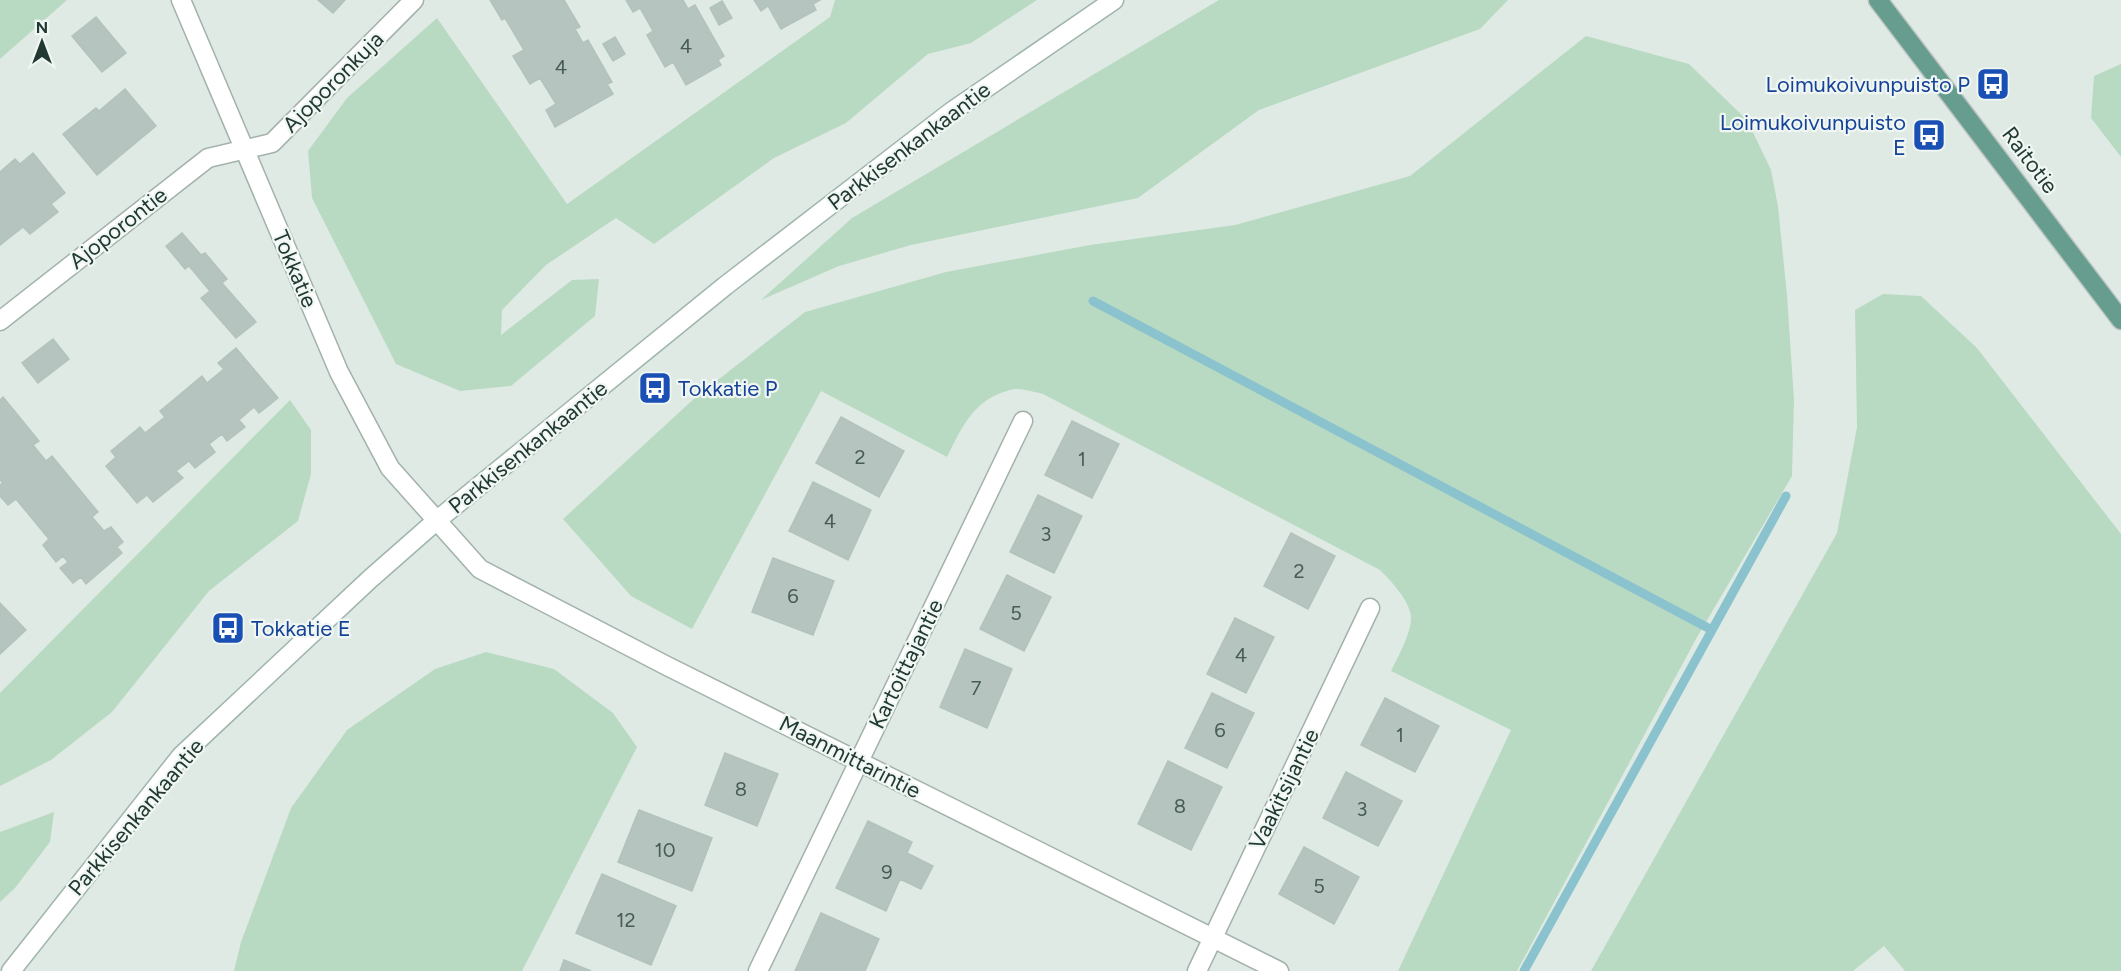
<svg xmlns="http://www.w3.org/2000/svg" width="2121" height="971" viewBox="0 0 2121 971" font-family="Figtree,sans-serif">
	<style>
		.green { fill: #b9dac2 }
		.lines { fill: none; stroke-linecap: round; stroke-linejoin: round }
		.stream { stroke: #8ac3cd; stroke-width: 9 }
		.building { fill: #b5c4be; stroke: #b2c3bc; stroke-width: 1.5 }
		.street-casing { stroke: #a3b1ac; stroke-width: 21 }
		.secondary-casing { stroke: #9fb5ad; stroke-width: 21 }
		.primary-casing { stroke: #bcc4c2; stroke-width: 21 }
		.street { stroke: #fff; stroke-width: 18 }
		.secondary { stroke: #fff; stroke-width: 18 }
		.primary { stroke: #669d8f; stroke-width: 18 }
		.labels { text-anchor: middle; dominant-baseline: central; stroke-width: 4.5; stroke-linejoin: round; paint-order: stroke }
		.number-label { font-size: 20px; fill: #465c55 }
		.street-label { font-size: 22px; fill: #213932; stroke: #f0f7f3 }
		.transit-label { font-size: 22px; fill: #164399; stroke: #f0f7f3; text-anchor: end }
	</style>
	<rect width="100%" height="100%" fill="#e0eae5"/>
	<path class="green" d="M0,0H67L0,59Z
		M835,0H1037L971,43L928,54L846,123L774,158L654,244L616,218L546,265L502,310L501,335L572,280L599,279L595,316L511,386L460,391L396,364L312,198L308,151L347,98L437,18L567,204L830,17Z
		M1219,0H1508L1480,29L1259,110L1138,198L911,245L839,266L761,300L852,218Z
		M1586,36L1689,64L1747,120L1771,170L1778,206L1787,295L1794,400L1792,476L1696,639L1517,971H1398L1511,730L1391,671C1397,659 1412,631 1411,617C1410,601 1391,581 1380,570L1043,394C1033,392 1019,387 1010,390C974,399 962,427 947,457L821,391L692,629L631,596L563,519L697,396L805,312L946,272L1090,245L1235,225L1410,176Z
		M2121,64V157L2091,118L2094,76Z
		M1883,294L1921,296L1977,348L2121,534V971H1905L1884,946L1853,971H1591L1837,533L1857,427L1855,310Z
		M290,400L311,430V474L298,521L209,591L112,712L51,760L0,786V693Z
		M486,652L554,669L613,713L637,747L522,971H234L241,942L291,808L347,730L435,669Z
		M54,812L50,842L15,888L0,902V832Z"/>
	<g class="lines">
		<path class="stream" d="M1093,301L1712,630
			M1524,971L1786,496"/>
	</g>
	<path class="building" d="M318,0H345L333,13Z
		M490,0H564L580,27L575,29L583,43L588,40L612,82L607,84L613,94L555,127L546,110L556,104L540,78L530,84L513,56L524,50L505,18L502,20Z
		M626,0H683L688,9L695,5L724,56L718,60L721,65L686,85L673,62L665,67L647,35L653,31L640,8L633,12Z
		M754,0H820L813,4L816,10L781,29L768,6L761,11Z
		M722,1L732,18L719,25L710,8Z
		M96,17L126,53L102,72L72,36Z
		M615,37L625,54L613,61L603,44Z
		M125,89L156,126L97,175L63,134L96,108L99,111Z
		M33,153L65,193L51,204L58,212L30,234L23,227L0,245V172L15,159L20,164Z
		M182,233L201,255L205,253L227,279L222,283L256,322L236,338L201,298L210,291L189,266L185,269L166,246Z
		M53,339L69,359L38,383L22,363Z
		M236,348L278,398L259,413L254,407L239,420L245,427L227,441L222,434L209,444L215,452L195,468L189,461L176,471L183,478L153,502L147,495L137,503L106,466L116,457L111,451L140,427L145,433L165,417L160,411L202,376L207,383L224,369L218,363Z
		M3,397L39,441L33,445L46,461L52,456L98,512L92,517L104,531L111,527L123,542L117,547L122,553L86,584L81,577L73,583L60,568L68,562L63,556L56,562L43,545L49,539L16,499L8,505L0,496V485L3,483L0,480V400Z
		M841,417L904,451L879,497L816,463Z
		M1072,421L1119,444L1092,498L1045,475Z
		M813,482L871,510L848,560L789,531Z
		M1038,495L1082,516L1054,573L1010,552Z
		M1291,533L1335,556L1308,609L1264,586Z
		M773,558L834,581L813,635L752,612Z
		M1007,575L1051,597L1024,651L980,629Z
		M0,603L26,630L0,654Z
		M1235,618L1274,637L1246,693L1207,674Z
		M965,649L1012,669L987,728L940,707Z
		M1212,693L1254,713L1227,768L1185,748Z
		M1385,698L1439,726L1415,772L1361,745Z
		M725,753L778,774L757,826L705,805Z
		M1168,761L1222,787L1191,850L1138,824Z
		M1346,772L1402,801L1378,846L1323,818Z
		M639,810L712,838L692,891L618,862Z
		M868,821L912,842L907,853L933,866L921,889L900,879L886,911L836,888Z
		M1304,847L1359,877L1334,924L1279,894Z
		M602,874L676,906L651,965L576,933Z
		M821,913L879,939L865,971H795Z
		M564,960L591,971H560Z"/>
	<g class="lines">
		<defs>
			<path id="street" d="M181,0L339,372L390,468L480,569L667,666L1279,971
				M0,321L208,158L272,143L414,0
				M758,971L1023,421
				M1197,971L1370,608"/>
			<path id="secondary" d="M11,971L181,756L370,579L436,521L725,286L951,112L1114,0"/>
			<path id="primary" d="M1878,0L2121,320"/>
		</defs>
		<use href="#street" class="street-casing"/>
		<use href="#secondary" class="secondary-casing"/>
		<use href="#primary" class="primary-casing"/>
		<use href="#street" class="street"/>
		<use href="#secondary" class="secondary"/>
		<use href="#primary" class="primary"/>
	</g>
	<defs>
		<symbol id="bus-square" viewBox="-11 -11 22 22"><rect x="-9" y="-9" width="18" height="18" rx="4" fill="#1a4fb4" stroke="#f0f7f3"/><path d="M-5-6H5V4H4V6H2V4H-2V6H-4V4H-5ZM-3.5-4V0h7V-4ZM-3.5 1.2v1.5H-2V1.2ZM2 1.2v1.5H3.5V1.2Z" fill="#fff"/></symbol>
	</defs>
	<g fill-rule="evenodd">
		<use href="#bus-square" x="1974" y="65" width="38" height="38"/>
		<use href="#bus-square" x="1910" y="116" width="38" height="38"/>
		<use href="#bus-square" x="636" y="369" width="38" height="38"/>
		<use href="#bus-square" x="209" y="609" width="38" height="38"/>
	</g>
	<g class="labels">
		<g class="number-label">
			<text x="686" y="46">4</text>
			<text x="561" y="67">4</text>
			<text x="860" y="457">2</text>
			<text x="1082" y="459">1</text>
			<text x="830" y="521">4</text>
			<text x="1046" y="534">3</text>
			<text x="1299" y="571">2</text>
			<text x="793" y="596">6</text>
			<text x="1016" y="613">5</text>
			<text x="1241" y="655">4</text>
			<text x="976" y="688">7</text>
			<text x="1220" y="730">6</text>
			<text x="1400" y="735">1</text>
			<text x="741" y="789">8</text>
			<text x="1180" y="806">8</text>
			<text x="1362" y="809">3</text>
			<text x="665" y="850">10</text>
			<text x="887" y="872">9</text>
			<text x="1319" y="886">5</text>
			<text x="626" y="920">12</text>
		</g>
		<g class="street-label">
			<text transform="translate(333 82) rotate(-45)">Ajoporonkuja</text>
			<text transform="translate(909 146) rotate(-37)">Parkkisenkankaantie</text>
			<text transform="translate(2030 160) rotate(53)">Raitotie</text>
			<text transform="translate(118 228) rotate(-38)">Ajoporontie</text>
			<text transform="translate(295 269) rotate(67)">Tokkatie</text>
			<text transform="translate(528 447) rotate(-39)">Parkkisenkankaantie</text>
			<text transform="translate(906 664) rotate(-64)">Kartoittajantie</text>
			<text transform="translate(850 757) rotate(27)">Maanmittarintie</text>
			<text transform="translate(1284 789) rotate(-64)">Vaakitsijantie</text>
			<text transform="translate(136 817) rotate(-50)">Parkkisenkankaantie</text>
		</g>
		<g class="transit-label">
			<text x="1970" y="84">Loimukoivunpuisto P</text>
			<text x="1906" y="122">Loimukoivunpuisto<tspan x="1906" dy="25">E</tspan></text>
			<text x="678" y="388" text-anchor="start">Tokkatie P</text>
			<text x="251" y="628" text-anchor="start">Tokkatie E</text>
		</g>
	</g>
	<g transform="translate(42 42)" stroke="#f0f7f3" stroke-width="4.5" paint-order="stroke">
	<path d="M0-4.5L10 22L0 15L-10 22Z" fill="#213932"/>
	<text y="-9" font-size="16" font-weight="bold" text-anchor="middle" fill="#213932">N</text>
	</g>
</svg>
